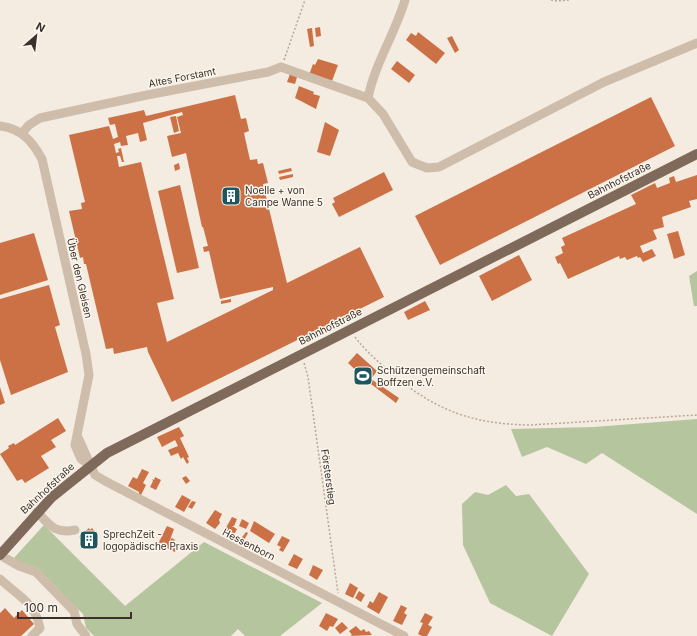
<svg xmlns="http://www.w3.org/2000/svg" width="697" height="636" viewBox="0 0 697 636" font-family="Inter,sans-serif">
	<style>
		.green { fill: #b5c59e }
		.building { fill: #cc7146; fill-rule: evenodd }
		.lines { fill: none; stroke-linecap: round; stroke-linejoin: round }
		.path { stroke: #baa794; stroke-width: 1.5; stroke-dasharray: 2 2; stroke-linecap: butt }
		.minor { stroke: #cebdaa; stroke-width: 9 }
		.major { stroke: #7e695a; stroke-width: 10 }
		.labels { text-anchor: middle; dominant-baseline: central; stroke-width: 3; stroke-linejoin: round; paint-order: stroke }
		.street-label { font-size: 10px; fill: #3b312a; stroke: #fbf6ed }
		.poi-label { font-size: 10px; fill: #3b312a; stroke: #fbf6ed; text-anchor: start }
	</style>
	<rect width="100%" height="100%" fill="#f4ece0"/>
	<path class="green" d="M697,271V306H694L689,276Z
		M697,419V514L602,453L586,464L547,447L522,457L511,429L594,427Z
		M506,485L516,496L529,494L589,574L552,636L490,603L463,545L462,504L475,492L488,495Z
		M44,525L125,606L204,542L322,603L280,636H245L238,629L231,636H94L86,628L83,614L36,569L13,559Z"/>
	<path class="building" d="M320,27L321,36L316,37L315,28Z
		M312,28L314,46L310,47L307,29Z
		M418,32L445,53L436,64L406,40L411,33L416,36Z
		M452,36L459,50L455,53L447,38Z
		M318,59L338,65L332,81L309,75L313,64L315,65Z
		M397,61L415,75L409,83L391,69Z
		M290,74L297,77L295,84L287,82Z
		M299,86L314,92L313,94L320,96L316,109L295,98Z
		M235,95L241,119L246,118L249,131L244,133L250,160L257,159L258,164L263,163L268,183L263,184L287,283L360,247L384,297L172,402L148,352L147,347L114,354L113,348L106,349L86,264H84L83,257L80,258L69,211L82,209L81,203L85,202L69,135L109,126L113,139L118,137L115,124L110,125L108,118L144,110L146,116ZM182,112L183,115L177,117L181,133L167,136L172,157L186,153L202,227H203L208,246L203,247L204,252L209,251L220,299L273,287V290L167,342L157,303L174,299L141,162L119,167L117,156H120L122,162H124L121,148L118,149L119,152L116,153L114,144L120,142L121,146L128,145L126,136L138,133L140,142L147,140L143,123Z
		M651,97L675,146L440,265L415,216Z
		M176,116L179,131L174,133L170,117Z
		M325,122L339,130L330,156L317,152Z
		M179,163L180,169L175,171L174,165Z
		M291,168L292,171L279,174L278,171Z
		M384,172L393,190L339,217L332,204L335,202L333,198Z
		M293,174V177L280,180L279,177Z
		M697,175V199L689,201L691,207L662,217L664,227L653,230L657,239L640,246L643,253L652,249L656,256L643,262L640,257L638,258L637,256L627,260L625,257L620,259L619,256L568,279L560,263L558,264L555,257L563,253L561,247L565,245L562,238L636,204L631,195L655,183L657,188L670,183L669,178L674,176L676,182Z
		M180,185L199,268L177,273L158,191Z
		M678,231L685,255L674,259L667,234Z
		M34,233L48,280L0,295V243Z
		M519,255L532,280L492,301L479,276Z
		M49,285L60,325L55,327L68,372L11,395L0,360V299Z
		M231,299V302L221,304V301Z
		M425,301L430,310L408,320L404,312Z
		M357,353L377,371L371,379L399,398L396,403L367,381L365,383L360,379L363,377L348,363Z
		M0,387L5,403L0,405Z
		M58,418L66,431L51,440L56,447L41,456L49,468L25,483L22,479L17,481L0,454L9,448L8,446L14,443L15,445Z
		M179,427L184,436L180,438L189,457L187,458L189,462L187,464L183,457L181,459L178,453L171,456L168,450L178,446L175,440L162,447L157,437Z
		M142,469L149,472L143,483L146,485L141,495L139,494V492L128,486L133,477L137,479Z
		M186,476L190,481L186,484L182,478Z
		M155,477L161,480L156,490L150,487L153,481L152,479L154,480Z
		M182,495L191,500L184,512L175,507Z
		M192,501L196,502L192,509L188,507Z
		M215,510L222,514L219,520L220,523L215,529L206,523Z
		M232,517L237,519L234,526H232L237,529L233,537L223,533Z
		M242,519L249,523L246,529L239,526Z
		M254,521L275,534L269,543L250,531Z
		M167,526L174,529L170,540L172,538L175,540L174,542L179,544L175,552L158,544Z
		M89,528L90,530L92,528L97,534L95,538L98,541L90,550L79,537Z
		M246,532L248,533L243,542L240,540Z
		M282,536L290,540L283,552L279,550L281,547L277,545Z
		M294,554L303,559L297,569L288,565Z
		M313,565L323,570L317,580L309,575Z
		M350,583L358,588L353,598L345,594Z
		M359,591L365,595L361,602L355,598Z
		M379,592L388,597L379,614L367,607L370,601L373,603Z
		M401,605L407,608L404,613L407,615L402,625L393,621Z
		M5,608L14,618L22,610L34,624L21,636H0V613Z
		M326,613L338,619L333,627L330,626L327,631L319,626Z
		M425,613L433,617L428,625L432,627L427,636H422L418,634L423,623L420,622Z
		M342,622L348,628L340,634L335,628Z
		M356,626L361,631L364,629L366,632L369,631L372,635L350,636L352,635L349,631Z"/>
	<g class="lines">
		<path class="path" d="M551,0L557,1L569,0
			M284,60L305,0
			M355,337C366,352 379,362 392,374C437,411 472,424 530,425L697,415
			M304,363L308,377L338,593"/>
		<path class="minor" d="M368,98C375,63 395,34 405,0
			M0,126C22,129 32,141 42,159L86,354L89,375L75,445L81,459L90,465
			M22,133L29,125L40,118L142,96L268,72L281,67L368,98L383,114L412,162L427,168L439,167L604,82L697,43
			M77,435L95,475L105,481L404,636
			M37,512C50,525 54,534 75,530
			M0,555L19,566L36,572L74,611L77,624L86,636
			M0,579C18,596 35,602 40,628L32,636"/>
		<path class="major" d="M0,555L52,497L107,453L697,154"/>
	</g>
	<defs>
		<symbol id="building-square" viewBox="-11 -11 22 22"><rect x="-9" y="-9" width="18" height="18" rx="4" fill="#1d565f" stroke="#fbf6ed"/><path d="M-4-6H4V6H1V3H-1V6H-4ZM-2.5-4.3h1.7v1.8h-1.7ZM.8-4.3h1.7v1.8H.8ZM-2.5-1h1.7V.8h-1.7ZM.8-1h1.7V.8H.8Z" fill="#fff"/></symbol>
		<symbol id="stadium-square" viewBox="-11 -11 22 22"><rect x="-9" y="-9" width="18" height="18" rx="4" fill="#1d565f" stroke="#fbf6ed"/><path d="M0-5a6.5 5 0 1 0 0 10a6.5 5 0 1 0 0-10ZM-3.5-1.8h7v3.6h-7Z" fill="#fff"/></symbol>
	</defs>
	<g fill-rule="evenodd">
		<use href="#building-square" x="220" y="185" width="22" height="22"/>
		<use href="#stadium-square" x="352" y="365" width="22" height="22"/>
		<use href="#building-square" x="78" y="529" width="22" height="22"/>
	</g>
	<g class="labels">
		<g class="street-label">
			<text transform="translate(182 77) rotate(-11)">Altes Forstamt</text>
			<text transform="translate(619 180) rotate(-27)">Bahnhofstraße</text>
			<text transform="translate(80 278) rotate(77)">Über den Gleisen</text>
			<text transform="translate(330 326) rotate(-27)">Bahnhofstraße</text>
			<text transform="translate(329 477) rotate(82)">Försterstieg</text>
			<text transform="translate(47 488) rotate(-43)">Bahnhofstraße</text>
			<text transform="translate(249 544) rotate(27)">Hessenborn</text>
		</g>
		<g class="poi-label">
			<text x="245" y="190">Noelle + von<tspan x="245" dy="12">Campe Wanne 5</tspan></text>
			<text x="377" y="370">Schützengemeinschaft<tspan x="377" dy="12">Boffzen e.V.</tspan></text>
			<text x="103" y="534">SprechZeit -<tspan x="103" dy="12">logopädische Praxis</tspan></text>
		</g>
	</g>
	<g transform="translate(36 36) rotate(28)" stroke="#fbf6ed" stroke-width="3" paint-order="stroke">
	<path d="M0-3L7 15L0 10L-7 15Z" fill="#3b312a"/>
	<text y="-6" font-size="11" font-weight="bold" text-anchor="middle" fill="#3b312a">N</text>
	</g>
	<path d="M18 612v6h113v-6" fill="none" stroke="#3b312a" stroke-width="2"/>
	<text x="24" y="612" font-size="12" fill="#3b312a" stroke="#fbf6ed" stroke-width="3" paint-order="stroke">100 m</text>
</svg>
